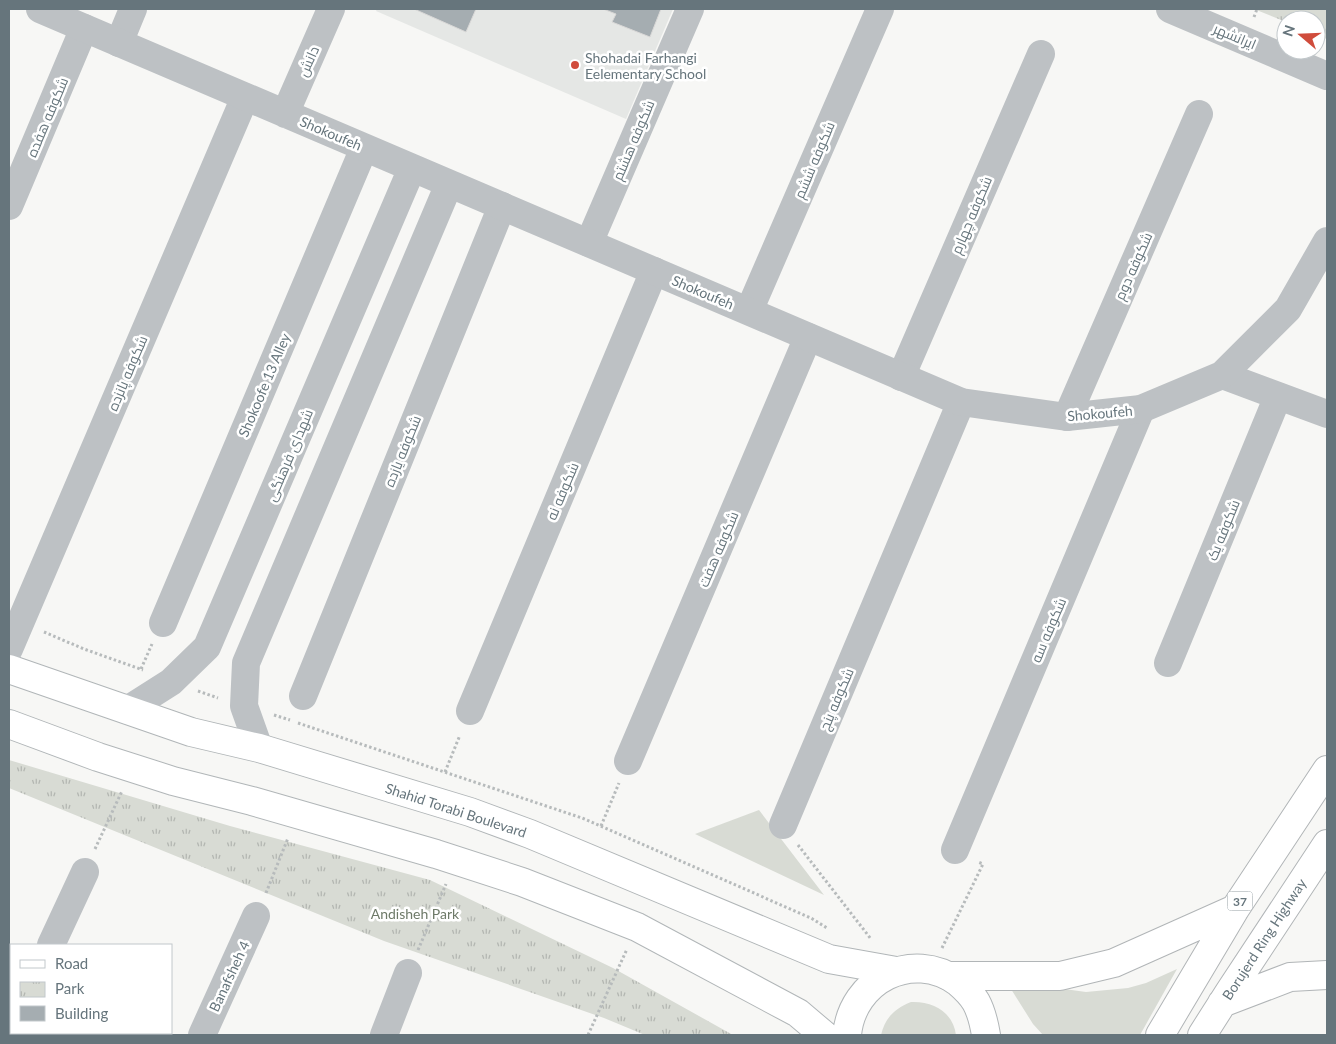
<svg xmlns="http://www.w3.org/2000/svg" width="1336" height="1044" viewBox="0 0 1336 1044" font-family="Lato,Cairo,sans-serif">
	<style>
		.built { fill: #e5e7e5 }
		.grass { fill: #d8dbd4 }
		.park { fill: url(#park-tufts) }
		.building { fill: #a5adb1; stroke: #d9d8d7 }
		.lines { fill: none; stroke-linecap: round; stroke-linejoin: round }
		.primary-casing { stroke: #b1b6b8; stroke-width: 30 }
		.trunk-casing { stroke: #b1b5b7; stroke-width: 30 }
		.path { stroke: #b7bbbc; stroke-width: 3; stroke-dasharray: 2.5 2.5; stroke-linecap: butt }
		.minor { stroke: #bdc1c4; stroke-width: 28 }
		.tertiary { stroke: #bdc1c4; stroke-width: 28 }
		.primary { stroke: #fff; stroke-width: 28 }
		.trunk { stroke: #fff; stroke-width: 28 }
		.poi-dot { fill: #d04c3c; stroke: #fff; stroke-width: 2 }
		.labels { text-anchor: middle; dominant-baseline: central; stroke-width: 5; stroke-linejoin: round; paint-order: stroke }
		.shield { fill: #fff; stroke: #949ea3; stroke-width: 1 }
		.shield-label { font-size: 12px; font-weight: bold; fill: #66757c }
		.street-label { font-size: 14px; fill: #66757c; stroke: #fff }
		.poi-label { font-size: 14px; fill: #66757c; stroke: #fff; text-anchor: start }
		.park-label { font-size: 14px; fill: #6e7a68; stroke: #fff }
	</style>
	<defs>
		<pattern id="park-tufts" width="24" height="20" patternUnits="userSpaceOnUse" patternTransform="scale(1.25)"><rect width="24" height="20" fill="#d8dbd4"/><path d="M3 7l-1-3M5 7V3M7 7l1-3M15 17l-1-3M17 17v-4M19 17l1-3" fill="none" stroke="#b3b6b1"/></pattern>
	</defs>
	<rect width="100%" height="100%" fill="#f7f7f5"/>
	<path class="built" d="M377,9H673L626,119L376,11Z"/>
	<path class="grass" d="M759,810L824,895L695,834Z
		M1177,969L1140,1035H1043L1033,1024L1011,989L1021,983L1086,992L1128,988L1146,983Z
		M911,1002C933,1001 953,1012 956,1035H881C885,1018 894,1009 911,1002Z"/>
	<path class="park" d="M1254,9H1327V39L1316,35V20H1286V22Z
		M9,760L230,826L430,880L613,968L733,1035H645L604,1018L384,941L9,788Z"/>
	<path class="building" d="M414,9H476L466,32Z
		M603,9H661L650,37L612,22L616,14Z"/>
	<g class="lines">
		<defs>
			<path id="primary" d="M9,669L191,732L259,748L470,812L530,834L829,959L896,971
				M9,724L98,757L173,781L252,801L436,854L522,882L637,927L798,1013L824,1035
				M847,1035C852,980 912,949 958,982C965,988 972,995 976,1002C982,1013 984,1023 986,1035"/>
			<path id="trunk" d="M949,976H1060L1114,963L1235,909
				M1222,1003L1290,977L1327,975
				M1160,1035L1235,909L1327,770
				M1202,1035L1230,991L1327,844"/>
		</defs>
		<use href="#primary" class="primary-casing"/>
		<use href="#trunk" class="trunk-casing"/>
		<path class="path" d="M1254,17L1257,9
			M44,632L84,649L143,670
			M141,669L152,644
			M198,691L218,698
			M274,715L290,720
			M298,723L582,818L811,918L827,928
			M445,772L460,735
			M601,826L619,783
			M798,845L871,939
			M95,849L122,791
			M266,893L288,838
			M942,948L983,864L978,862
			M418,950L446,884
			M588,1035L627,949"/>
		<path class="minor" d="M1170,9L1327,76
			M119,43L133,9
			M9,206L84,28
			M589,243L690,9
			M749,311L880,9
			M1222,375L1327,414
			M901,377L1041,54
			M1067,417L1199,114
			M163,623L364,148
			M9,649L245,97
			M1168,663L1278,396
			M303,696L502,206
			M470,711L654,271
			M628,761L808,337
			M783,825L961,402
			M955,850L1141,409
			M51,945L85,872
			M11,1035L12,1033
			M202,1035L256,916
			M384,1035L408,973"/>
		<path class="tertiary" d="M40,9L961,402L1067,417L1141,409L1222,375L1288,309L1327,241
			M285,114L331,9
			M127,710L171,682L207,647L412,168
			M259,748L244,706L246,663L449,184"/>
		<use href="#primary" class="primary"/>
		<use href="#trunk" class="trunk"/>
	</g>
	<circle class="poi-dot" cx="575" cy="65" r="5"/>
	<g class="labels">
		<rect class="shield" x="1227.5" y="891.5" width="25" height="19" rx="4"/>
		<g class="shield-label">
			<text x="1240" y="901">37</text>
		</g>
		<g class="street-label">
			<text transform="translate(1235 36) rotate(23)">ایرانشهر</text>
			<text transform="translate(308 61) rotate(-66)">دانش</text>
			<text transform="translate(47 117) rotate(-67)">شکوفه هفده</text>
			<text transform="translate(331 133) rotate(23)">Shokoufeh</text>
			<text transform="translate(633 140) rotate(-67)">شکوفه هشتم</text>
			<text transform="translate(814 160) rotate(-67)">شکوفه ششم</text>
			<text transform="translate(971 215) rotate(-67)">شکوفه چهارم</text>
			<text transform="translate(1133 266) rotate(-66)">شکوفه دوم</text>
			<text transform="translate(703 292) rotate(23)">Shokoufeh</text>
			<text transform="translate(127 373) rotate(-67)">شکوفه پانزده</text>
			<text transform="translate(264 385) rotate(-67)">Shokoofe 13 Alley</text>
			<text transform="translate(1100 413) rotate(-5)">Shokoufeh</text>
			<text transform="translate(402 451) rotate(-68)">شکوفه یازده</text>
			<text transform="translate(289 455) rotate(-67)">شهدای فرهنگی</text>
			<text transform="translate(562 491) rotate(-67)">شکوفه نه</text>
			<text transform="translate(1223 530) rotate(-68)">شکوفه یک</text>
			<text transform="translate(718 549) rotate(-67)">شکوفه هفت</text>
			<text transform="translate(1048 630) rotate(-67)">شکوفه سه</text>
			<text transform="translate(836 699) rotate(-67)">شکوفه پنج</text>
			<text transform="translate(456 810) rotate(18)">Shahid Torabi Boulevard</text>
			<text transform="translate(1264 939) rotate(-57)">Borujerd Ring Highway</text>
			<text transform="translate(229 976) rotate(-65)">Banafsheh 4</text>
		</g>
		<g class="poi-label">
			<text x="585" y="57">Shohadai Farhangi<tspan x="585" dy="16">Eelementary School</tspan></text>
		</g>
		<g class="park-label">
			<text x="415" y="913">Andisheh Park</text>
		</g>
	</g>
	<rect width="1336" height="1044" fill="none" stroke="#66757c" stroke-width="20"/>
	<rect x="10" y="944" width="162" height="90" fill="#ffffff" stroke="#c2c8cb"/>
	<rect x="20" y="960" width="25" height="8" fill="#ffffff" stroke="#c2c8cb"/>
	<text x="55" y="969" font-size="15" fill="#66757c">Road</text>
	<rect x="20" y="982" width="25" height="15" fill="url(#park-tufts)" stroke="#c2c8cb"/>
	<text x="55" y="994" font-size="15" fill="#66757c">Park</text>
	<rect x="20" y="1006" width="25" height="15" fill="#a5adb1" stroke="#c2c8cb"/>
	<text x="55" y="1019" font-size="15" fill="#66757c">Building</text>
	<g transform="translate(1301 35) rotate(289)"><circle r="24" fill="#ffffff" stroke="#c2c8cb"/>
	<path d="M0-4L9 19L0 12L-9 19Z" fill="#d04c3c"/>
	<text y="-8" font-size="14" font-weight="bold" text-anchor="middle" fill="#66757c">N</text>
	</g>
</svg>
